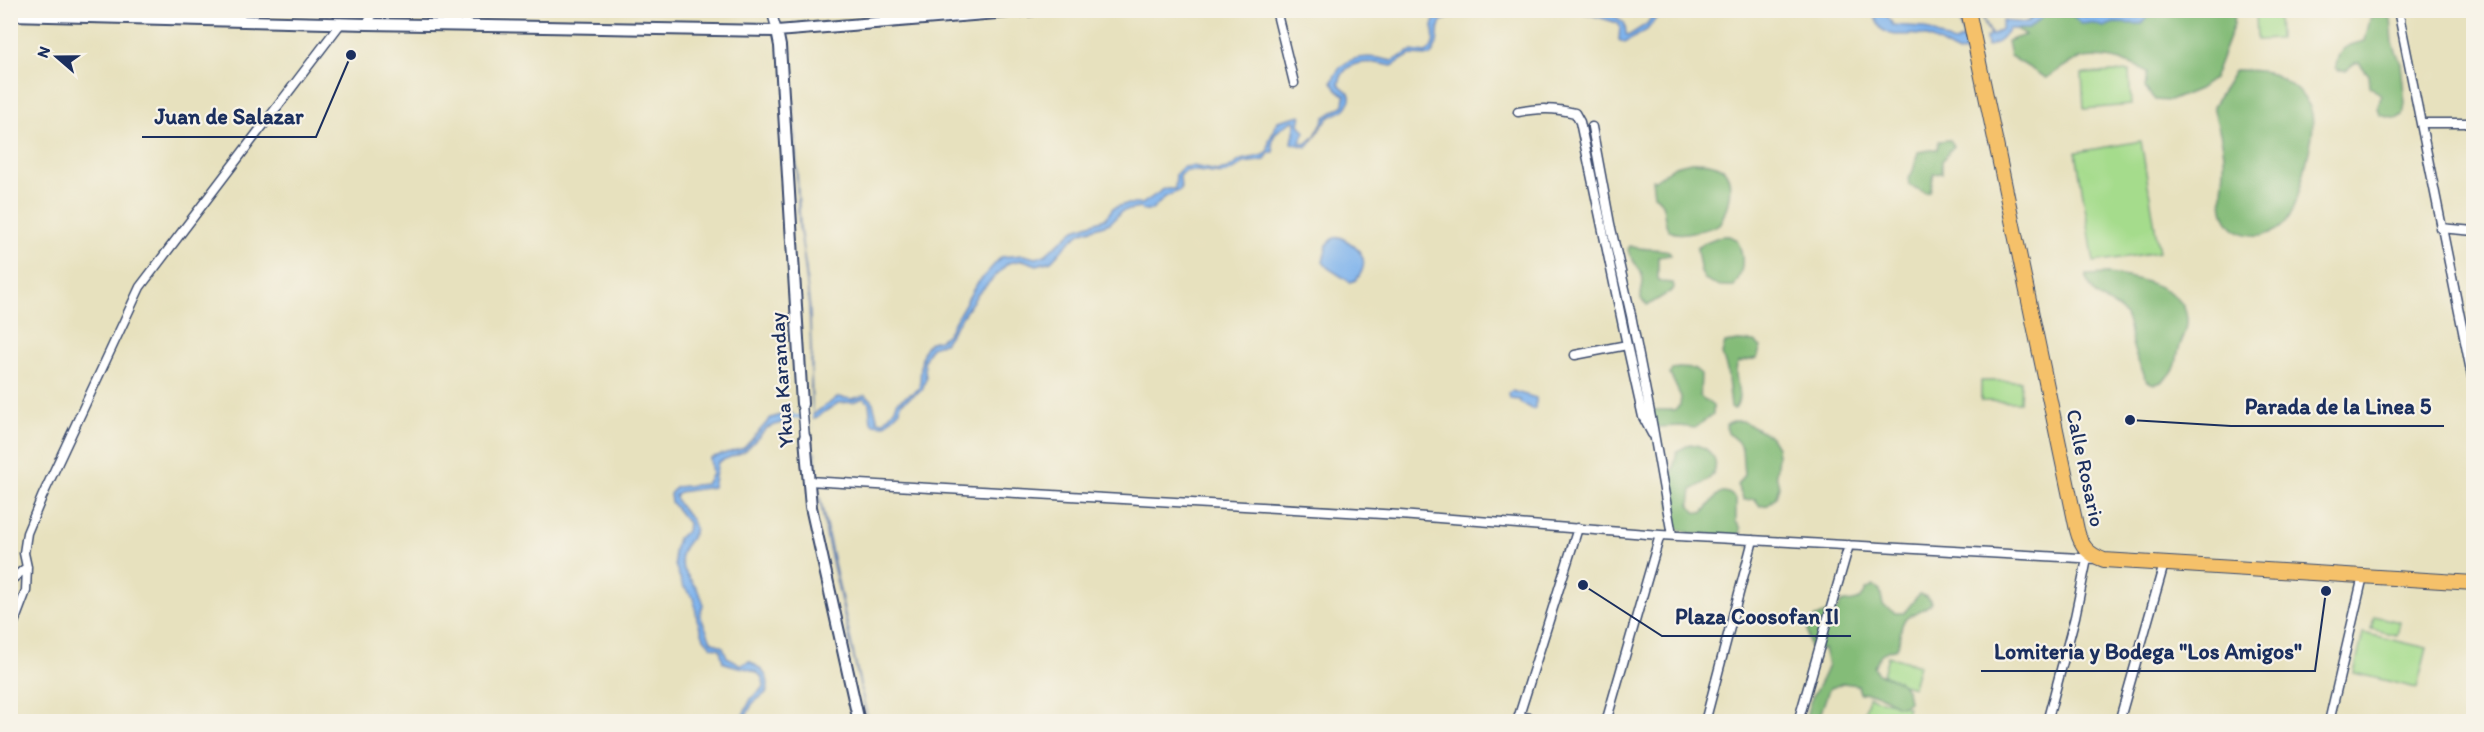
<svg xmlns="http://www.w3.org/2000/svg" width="2484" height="732" viewBox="0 0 2484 732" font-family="Itim,sans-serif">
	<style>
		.green { fill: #a5dc8c; stroke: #608675; stroke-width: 1.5 }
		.forest { fill: #84bc78; stroke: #50766b; stroke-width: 1.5 }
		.water { fill: #7fb3ec; stroke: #4d71a5; stroke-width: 1.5 }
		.pier { fill: #e7e1be }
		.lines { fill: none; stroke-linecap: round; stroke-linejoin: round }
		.stream { stroke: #7fb3ec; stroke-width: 3 }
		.minor-casing { stroke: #3a4a6c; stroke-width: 11 }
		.tertiary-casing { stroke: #3a4a6c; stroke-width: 14 }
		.primary-casing { stroke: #3a4a6c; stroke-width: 16 }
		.minor { stroke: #fff; stroke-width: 8 }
		.tertiary { stroke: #fff; stroke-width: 10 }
		.primary { stroke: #f5c16b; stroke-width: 14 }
		.labels { text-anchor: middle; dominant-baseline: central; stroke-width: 4.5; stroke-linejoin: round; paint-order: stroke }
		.street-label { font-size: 21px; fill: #1b2f5e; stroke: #f7f3e8 }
		.leader { fill: none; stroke: #1b2f5e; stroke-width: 2 }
		.callout-dot { fill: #1b2f5e; stroke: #f7f3e8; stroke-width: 2 }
		.callout-label { font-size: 22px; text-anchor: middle; font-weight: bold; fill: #1b2f5e; stroke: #f7f3e8; stroke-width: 4.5; stroke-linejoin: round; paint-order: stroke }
	</style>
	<rect width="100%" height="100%" fill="#f7f3e8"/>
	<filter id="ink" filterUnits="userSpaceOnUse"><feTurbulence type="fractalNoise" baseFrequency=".0167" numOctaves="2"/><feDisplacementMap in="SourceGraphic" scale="12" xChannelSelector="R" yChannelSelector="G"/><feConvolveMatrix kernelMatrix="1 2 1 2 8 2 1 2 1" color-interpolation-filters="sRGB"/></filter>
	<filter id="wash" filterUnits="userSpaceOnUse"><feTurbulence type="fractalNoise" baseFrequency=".008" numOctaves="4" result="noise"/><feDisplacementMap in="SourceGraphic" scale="24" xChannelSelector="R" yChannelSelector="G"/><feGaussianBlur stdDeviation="1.35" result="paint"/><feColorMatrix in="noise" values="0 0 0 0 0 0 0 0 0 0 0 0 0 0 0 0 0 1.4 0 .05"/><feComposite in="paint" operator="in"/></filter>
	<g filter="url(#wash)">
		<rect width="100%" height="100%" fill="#e7e1be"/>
		<path class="green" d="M2256,11H2278L2279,39L2257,40Z
			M2129,71L2131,105L2084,109L2082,74Z
			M2141,141L2159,252L2094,262L2076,152Z
			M1981,381H2021L2020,402L1981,401Z
			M2374,616L2400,622L2397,635L2371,629Z
			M2363,633L2427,648L2417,688L2354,673Z
			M1888,656L1919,665L1913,687L1882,678Z
			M1869,697L1908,707L1904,721L1862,722Z"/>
		<path class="forest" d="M2046,11L2102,21L2150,16L2164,11H2235L2234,24L2213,79L2199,89L2170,101L2155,100L2145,88L2147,72C2129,60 2090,51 2070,63C2062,67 2055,73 2046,78L2010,56L2007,41L2025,35L2013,28L2026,23L2036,12L2040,13Z
			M2381,13L2391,19L2393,43L2401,64L2405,103L2403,115L2396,119L2380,115L2378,108L2381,96L2370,86L2369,75L2359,63H2355L2346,70H2338L2336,67C2338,45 2350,45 2365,41L2370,19Z
			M2235,70C2245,70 2257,70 2267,72C2283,77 2309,96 2312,114C2315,134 2308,154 2304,173C2299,191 2296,213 2281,227C2266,240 2235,238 2226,218C2217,199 2226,175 2224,155C2223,138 2216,122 2213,106Z
			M1950,140L1954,146L1942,161V173L1934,174L1930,192L1926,193L1909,185L1908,178L1913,171L1918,152L1937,149L1939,141Z
			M1691,162C1722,161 1735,170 1728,202C1726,210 1724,217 1719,224C1710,230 1702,230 1692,232C1650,241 1675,206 1654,195L1652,179L1655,180L1675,166Z
			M1721,236H1729L1737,240C1745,257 1744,272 1734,286C1700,288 1701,276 1697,248L1706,242Z
			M1630,246C1643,251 1656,247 1669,251L1671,255L1658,257V279L1661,282L1673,283L1674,287L1673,290L1650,304L1647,305L1641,299C1640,291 1645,284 1642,275C1639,265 1629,260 1628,249Z
			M2108,274C2134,277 2189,287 2187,323C2187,332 2181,341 2179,349C2177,355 2177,362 2175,367C2170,377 2157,390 2147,380C2141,374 2147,379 2143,372C2138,362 2133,350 2131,338C2129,330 2129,323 2125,316C2112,297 2095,308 2086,275Z
			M1738,341L1755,342L1761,347L1757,358L1738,363C1731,378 1746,396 1734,409L1731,407L1727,370L1722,354L1725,343Z
			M1679,368L1695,369L1701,374L1700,396L1713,406V414L1695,428L1680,426L1657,427L1650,410H1674L1680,405L1681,397L1670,374L1672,369Z
			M1734,421H1742L1764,432L1771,437L1777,447L1778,455L1776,474L1779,486L1776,497L1768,505L1760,506L1755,499L1744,500L1737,485L1744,475L1742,449L1738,442L1728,433L1726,425Z
			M1691,444C1710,447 1725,462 1708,480C1704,484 1697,486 1692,490L1690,505L1695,512L1702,513C1715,504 1718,480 1736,499V522L1741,528L1740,536L1692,534L1672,527L1670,504L1672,473L1677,451Z
			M1873,586L1880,590L1883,605L1895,613H1904L1919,594L1927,597L1932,602C1924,612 1909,613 1904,621C1898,630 1902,641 1896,649C1884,650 1879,656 1874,667L1878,674C1897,679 1907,681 1909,702C1896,712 1892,700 1880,695C1873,693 1866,694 1860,693L1858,685L1843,683L1829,689L1818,721H1807C1805,700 1823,684 1828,664L1824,649L1817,651L1810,647C1802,621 1813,615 1837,611L1841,603C1853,600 1861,603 1866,590Z"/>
		<path class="water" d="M1450,11H1459L1452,17L1441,21C1435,34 1442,42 1430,56L1410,55L1392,66C1372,61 1344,57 1339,84C1342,89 1351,91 1350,98C1349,111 1338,112 1330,117C1319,124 1318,139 1306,147L1292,143L1296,122L1293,121C1280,129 1268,133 1274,152L1269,153L1265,160L1243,163C1221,183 1210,168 1185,171L1180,176L1181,190L1165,197L1152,210H1143L1140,208L1122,211L1110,223L1082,232L1071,240L1051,261L1037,265L1023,260L1008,263L977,295L944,343L931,347L924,361L926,378L922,390L901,403L900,410L885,425L873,424L871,422L869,403L864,398L853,402L838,403L812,420L817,475L810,402L812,364L809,309L806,269L799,226L790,42L800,226L810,309L812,415L838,397L852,399L865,395L872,400L878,421L884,422L895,408L898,401L919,389C923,374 915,340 940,340L948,333L976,285L1001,257L1023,255L1036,258L1045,255L1075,229L1105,219L1113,208L1126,204H1142L1164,189H1175L1176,174L1183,167L1193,166L1217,171L1228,169L1241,160L1264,155L1268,151L1269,141L1278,121L1301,115L1299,124L1305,132L1300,142L1306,144L1314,137L1325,117L1344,105L1345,95L1338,91L1332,82C1342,54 1367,54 1392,61L1411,51L1426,53C1438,44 1432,35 1433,22L1440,15Z
			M1578,11C1596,10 1613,11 1625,24L1626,34L1628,36L1647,24L1655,11H1662L1647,30L1625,43L1619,40L1620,27L1618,23Z
			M1868,11H1884L1893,25L1923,27L1953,43L1964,38L1957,11L1966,37L1968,36L1971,49L1959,53C1946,48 1936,38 1921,35C1909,33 1894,38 1884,31C1875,26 1880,16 1868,11Z
			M1980,11L1992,36L2001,29L2003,21L2028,23L2037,11H2043L2044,16L2028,29H2009L1998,42L1987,47L1986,38L1990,36Z
			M2073,11H2080L2081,14L2085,16C2095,12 2117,17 2129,16C2139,16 2143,10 2153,11L2141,24L2114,23L2104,27L2091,23L2081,24L2075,18Z
			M1340,237C1359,247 1373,260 1356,280L1350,282L1328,268L1323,262L1327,245L1334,238Z
			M1512,391L1536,398V408L1532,409L1520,403V400L1510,399L1509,393Z
			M788,413H792V419L767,428L745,451L718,462L713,487L679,492L675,496C677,508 689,513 693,523C700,536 681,544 681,556C680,574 699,585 703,602C704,607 700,610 700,615L711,641L723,647L727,657L741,665L749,661C762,669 771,676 767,692L753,703L743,721H740L751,699L764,687C764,665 738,670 723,662L720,649L711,646L704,638L697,619L694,599L683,586L675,565L674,551L678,538L687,531L688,523L671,502L670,494L676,487L706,484L712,474L710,458L744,448L771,418Z
			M818,488L868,721L827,539Z"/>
		<path class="pier" d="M807,390H810L816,452L811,453L807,422Z"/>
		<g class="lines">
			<path class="stream" d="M788,416L802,417"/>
		</g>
	</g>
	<g filter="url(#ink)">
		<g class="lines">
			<defs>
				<path id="minor" d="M771,10L777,31
					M1276,10L1294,83
					M2398,10L2474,386
					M367,24L375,10
					M463,25L471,10
					M1518,112C1539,108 1554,108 1575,113L1580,122L1627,345L1643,417L1652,434
					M2421,123H2474
					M1592,127L1610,224L1631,315L1653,428L1672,535
					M2440,228L2474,231
					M1575,355L1627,345
					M802,404L805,438
					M808,481L1400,515L1660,535L2098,559
					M10,581L27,567
					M10,633L26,591L27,567L24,553L27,533L42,497L140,287L341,23
					M1519,716L1550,722
					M1517,722L1578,528
					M1606,722L1660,535
					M1705,722L1753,540
					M1798,722L1849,545
					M2047,722L2075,617L2087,559
					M2119,722L2164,564
					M2329,722L2363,576
					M2471,722L2474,712"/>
				<path id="tertiary" d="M10,15L367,24L777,31L1035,10
					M777,31L780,46L802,404
					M805,438L811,507L859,722"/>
				<path id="primary" d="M1968,10L2077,530C2081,546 2088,554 2104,560L2474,583"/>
			</defs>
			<use href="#minor" class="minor-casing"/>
			<use href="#tertiary" class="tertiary-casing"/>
			<use href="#primary" class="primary-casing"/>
			<use href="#minor" class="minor"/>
			<use href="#tertiary" class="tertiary"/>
			<use href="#primary" class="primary"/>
		</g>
	</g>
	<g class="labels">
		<g class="street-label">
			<text transform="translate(781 380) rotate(-94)">Ykua Karanday</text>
			<text transform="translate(2086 468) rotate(78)">Calle Rosario</text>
		</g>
	</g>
	<path class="leader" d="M351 55L316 137H142M2130 420L2231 426H2444M1583 585L1662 636H1851M2326 591L2315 671H1981"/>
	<g class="callout-dot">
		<circle cx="351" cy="55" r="6"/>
		<circle cx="2130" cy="420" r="6"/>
		<circle cx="1583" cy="585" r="6"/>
		<circle cx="2326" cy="591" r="6"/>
	</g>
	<g class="callout-label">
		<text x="229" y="124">Juan de Salazar</text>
		<text x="2338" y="414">Parada de la Linea 5</text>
		<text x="1757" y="624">Plaza Coosofan II</text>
		<text x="2148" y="659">Lomiteria y Bodega "Los Amigos"</text>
	</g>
	<rect width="2484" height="732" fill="none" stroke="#f7f3e8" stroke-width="36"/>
	<g transform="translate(57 57) rotate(290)" stroke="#f7f3e8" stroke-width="4.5" paint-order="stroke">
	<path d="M0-4.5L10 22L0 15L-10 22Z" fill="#1b2f5e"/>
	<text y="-9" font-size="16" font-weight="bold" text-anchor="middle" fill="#1b2f5e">N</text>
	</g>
</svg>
